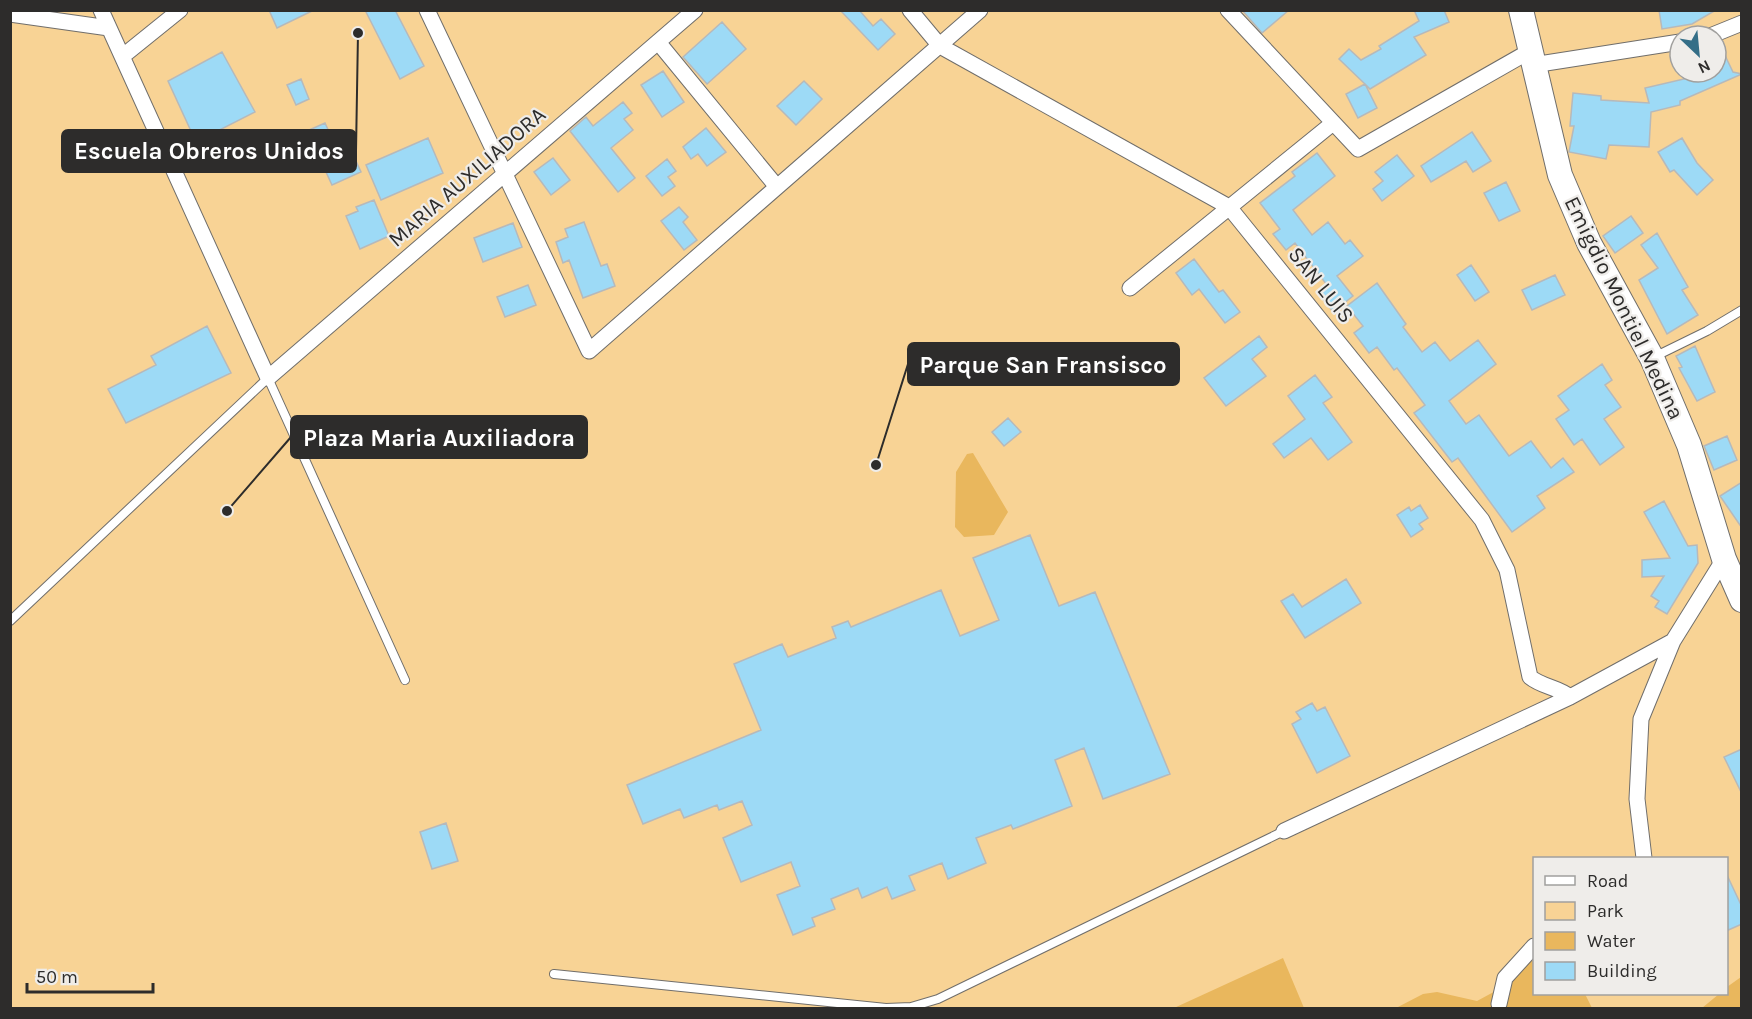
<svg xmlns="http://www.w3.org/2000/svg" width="1752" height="1019" viewBox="0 0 1752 1019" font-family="Karla,sans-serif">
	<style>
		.green { fill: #f8d395; fill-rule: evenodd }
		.water { fill: #e9b75d }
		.building { fill: #9ddaf6; stroke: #b6b9bb; stroke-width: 1.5 }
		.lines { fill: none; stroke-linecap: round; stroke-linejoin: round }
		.lane-casing { stroke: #706e6b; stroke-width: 10 }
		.street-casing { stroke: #706e6b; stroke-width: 17 }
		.primary-casing { stroke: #706e6b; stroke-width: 26 }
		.lane { stroke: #fff; stroke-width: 8 }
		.street { stroke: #fff; stroke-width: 15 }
		.primary { stroke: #fff; stroke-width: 24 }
		.labels { text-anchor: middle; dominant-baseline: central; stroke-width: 4.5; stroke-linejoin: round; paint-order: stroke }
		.street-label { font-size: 22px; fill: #2d2c2b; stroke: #efedea }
		.leader { fill: none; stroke: #2d2c2b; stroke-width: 2 }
		.callout-dot { fill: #2d2c2b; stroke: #efedea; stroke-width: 2 }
		.callout { fill: #2d2c2b; stroke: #2d2c2b; stroke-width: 2 }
		.callout-label { font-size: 24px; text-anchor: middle; font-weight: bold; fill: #fff }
	</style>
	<rect width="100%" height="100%" fill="#efedea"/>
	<path class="green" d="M10,11H1741V1008H11ZM1680,36H1716V72H1680ZM1534,858H1726V994H1534Z"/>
	<path class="water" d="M973,453L1008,512L994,535L964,537L955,527L956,472L967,454Z
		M1283,958L1304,1008H1174Z
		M1534,959V994H1585L1592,1008H1396L1423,994L1437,992L1477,1001L1501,988L1520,968Z
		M1741,977V1008H1702L1719,994H1726L1727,987Z"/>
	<path class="building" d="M269,10H314L277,28Z
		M365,10H395L424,66L400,79Z
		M840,10H859L873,26L881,19L895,34L878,50Z
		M1242,10H1289L1262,33Z
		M1414,10H1444L1449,22L1414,37L1426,55L1370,89L1365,84L1377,108L1358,118L1346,94L1365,84L1339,59L1349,49L1361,60L1381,49L1379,46L1419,21Z
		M1659,10H1716L1692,24L1662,29Z
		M722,22L746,49L707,84L683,57Z
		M1719,43L1733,72L1742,74L1680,101V105L1651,112L1649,147L1609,145L1606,159L1569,152L1574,126H1570L1573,93L1601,96V100L1649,103L1645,88L1684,79L1681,72H1716V44Z
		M222,52L255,112L196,142L168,81Z
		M663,71L684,102L662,117L641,85Z
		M301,79L309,99L296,105L287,85Z
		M804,81L822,99L796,125L777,106Z
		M623,102L632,113L624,119L633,130L611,148L635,178L618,192L570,131L586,117L593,126Z
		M325,123L331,136L342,131L361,172L332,185L307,131Z
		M706,128L726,152L707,166L698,154L691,159L683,147Z
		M1472,132L1491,161L1473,172L1466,161L1431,182L1421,166Z
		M428,138L443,173L381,200L366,165Z
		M1682,138L1697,163L1713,180L1697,195L1674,170L1670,172L1658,152Z
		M1317,153L1335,176L1293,210L1312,235L1328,222L1345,244L1350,240L1363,256L1337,276L1353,296L1333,312L1318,292L1327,285L1295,243L1286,250L1273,234L1280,229L1260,203L1295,176L1292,172Z
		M1397,155L1414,176L1382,201L1373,189L1383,181L1375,172Z
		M553,158L570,180L551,195L534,172Z
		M667,159L676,171L668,177L675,186L662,196L646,176Z
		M1506,182L1520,211L1499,221L1484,193Z
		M374,200L389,236L360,249L346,216L358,211L356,207Z
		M679,207L688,217L683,222L697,240L684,250L661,221Z
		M1631,216L1643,233L1615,253L1603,236Z
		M584,222L601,266L607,264L615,286L583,298L569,260L563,263L556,242L568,237L565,229Z
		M513,223L522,247L483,262L474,238Z
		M1657,233L1688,287L1682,290L1698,315L1667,334L1639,280L1658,268L1641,245Z
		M1194,259L1219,292L1223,290L1240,312L1225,323L1199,289L1192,295L1176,273Z
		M1471,265L1489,292L1475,301L1457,275Z
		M1555,275L1565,295L1532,310L1522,290Z
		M1377,283L1406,324L1403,327L1422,352L1435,342L1450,361L1478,340L1496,364L1449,401L1466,424L1479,415L1509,456L1531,441L1551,468L1563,458L1574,472L1537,496L1545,508L1512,532L1458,458L1452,462L1414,413L1425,405L1397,368L1394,370L1377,347L1369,353L1354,333L1363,326L1347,306Z
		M528,285L536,305L505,317L497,297Z
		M207,326L231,373L126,423L108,389L156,365L151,356Z
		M1259,336L1267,347L1252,359L1266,376L1226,406L1204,378Z
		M1695,346L1715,392L1697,401L1679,368L1682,367L1676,356Z
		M1602,364L1612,380L1605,385L1621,407L1604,419L1624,447L1600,465L1582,439L1574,445L1556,419L1569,410L1558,396Z
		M1315,375L1332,397L1323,403L1352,442L1328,460L1311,438L1284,458L1273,444L1305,419L1288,396Z
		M1008,418L1021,432L1004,446L992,432Z
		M1727,436L1737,460L1714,470L1704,446Z
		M1742,482V528L1720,496Z
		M1664,501L1688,546L1697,545L1698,563L1667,614L1655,607L1659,601L1651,596L1664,576L1642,577V560L1670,558L1644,512Z
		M1420,505L1428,518L1419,524L1423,529L1411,537L1397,515L1409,507L1411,511Z
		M1030,535L1059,606L1095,592L1170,774L1103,799L1084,748L1055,760L1072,806L1013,829L1011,825L976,838L986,863L948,879L942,863L909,876L915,890L892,899L887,887L862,898L858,888L831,899L835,909L812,918L815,926L793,935L777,895L800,886L791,862L741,882L723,838L752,825L742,801L719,810L717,805L684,818L680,809L643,824L627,785L761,730L734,664L782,644L788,657L836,638L832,627L848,621L851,627L941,590L960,636L999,620L973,558Z
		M1346,579L1361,603L1305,638L1281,601L1293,594L1302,607Z
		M1312,703L1317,711L1325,707L1350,756L1317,773L1292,724L1301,719L1296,712Z
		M1742,749V794L1724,757Z
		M446,823L458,861L432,869L420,832Z
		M1726,873L1742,907V924L1726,931Z"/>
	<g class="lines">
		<defs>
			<path id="lane" d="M1656,356L1707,331L1742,310
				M10,621L268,378L405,680
				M554,974L886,1008L911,1007L938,999L1284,831"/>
			<path id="street" d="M101,10L268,378L695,10
				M427,10L589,351L980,10
				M910,10L940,46L1229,207L1482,520L1507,570L1530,677C1542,687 1558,687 1570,697
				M1228,10L1358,149L1530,51
				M10,14L109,28
				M1710,36L1742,23
				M658,42L777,187
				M123,56L180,10
				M1533,65L1680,42
				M1130,288L1333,123
				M1284,831L1570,697L1673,641L1724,559
				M1644,858L1637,799L1641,719L1673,641
				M1499,1004L1505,978L1534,946"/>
			<path id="primary" d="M1521,10L1560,175L1589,243L1652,358L1689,445L1724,559L1742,600"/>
		</defs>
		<use href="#lane" class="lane-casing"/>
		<use href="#street" class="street-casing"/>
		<use href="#primary" class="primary-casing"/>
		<use href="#lane" class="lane"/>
		<use href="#street" class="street"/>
		<use href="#primary" class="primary"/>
	</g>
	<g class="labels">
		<g class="street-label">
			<text transform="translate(467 177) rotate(-41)">MARIA AUXILIADORA</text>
			<text transform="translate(1321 285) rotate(51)">SAN LUIS</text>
			<text transform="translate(1624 308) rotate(64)">Emigdio Montiel Medina</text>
		</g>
	</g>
	<path class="leader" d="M358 33L356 151M876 465L908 364M227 511L291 437"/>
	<g class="callout-dot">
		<circle cx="358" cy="33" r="6"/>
		<circle cx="876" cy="465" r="6"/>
		<circle cx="227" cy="511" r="6"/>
	</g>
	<g class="callout">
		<rect x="62" y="130" width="294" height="42" rx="6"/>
		<rect x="908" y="343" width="271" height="42" rx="6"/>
		<rect x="291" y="416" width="296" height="42" rx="6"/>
	</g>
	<g class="callout-label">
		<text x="209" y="159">Escuela Obreros Unidos</text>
		<text x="1043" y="373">Parque San Fransisco</text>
		<text x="439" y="446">Plaza Maria Auxiliadora</text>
	</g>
	<rect width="1752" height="1019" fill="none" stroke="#2d2c2b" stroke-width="24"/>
	<rect x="1533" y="857" width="195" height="138" fill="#efedea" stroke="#a1a09e" stroke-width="1.5"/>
	<rect x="1545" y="876" width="30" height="9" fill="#ffffff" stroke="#a1a09e" stroke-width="1.5"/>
	<text x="1587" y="887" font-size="18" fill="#2d2c2b">Road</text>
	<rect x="1545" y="902" width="30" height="18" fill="#f8d395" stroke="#a1a09e" stroke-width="1.5"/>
	<text x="1587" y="917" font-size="18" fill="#2d2c2b">Park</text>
	<rect x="1545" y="932" width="30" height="18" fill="#e9b75d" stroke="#a1a09e" stroke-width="1.5"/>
	<text x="1587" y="947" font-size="18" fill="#2d2c2b">Water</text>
	<rect x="1545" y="962" width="30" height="18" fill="#9ddaf6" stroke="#a1a09e" stroke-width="1.5"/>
	<text x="1587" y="977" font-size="18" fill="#2d2c2b">Building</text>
	<g transform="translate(1698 54) rotate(154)"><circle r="28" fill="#efedea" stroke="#a1a09e" stroke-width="1.5"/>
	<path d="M0-4.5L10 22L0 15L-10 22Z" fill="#346e87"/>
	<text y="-9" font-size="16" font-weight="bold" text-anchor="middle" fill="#2d2c2b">N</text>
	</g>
	<path d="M27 983v9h126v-9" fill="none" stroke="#2d2c2b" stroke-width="3"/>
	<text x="36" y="983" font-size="18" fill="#2d2c2b" stroke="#efedea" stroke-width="4.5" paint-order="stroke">50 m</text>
</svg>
